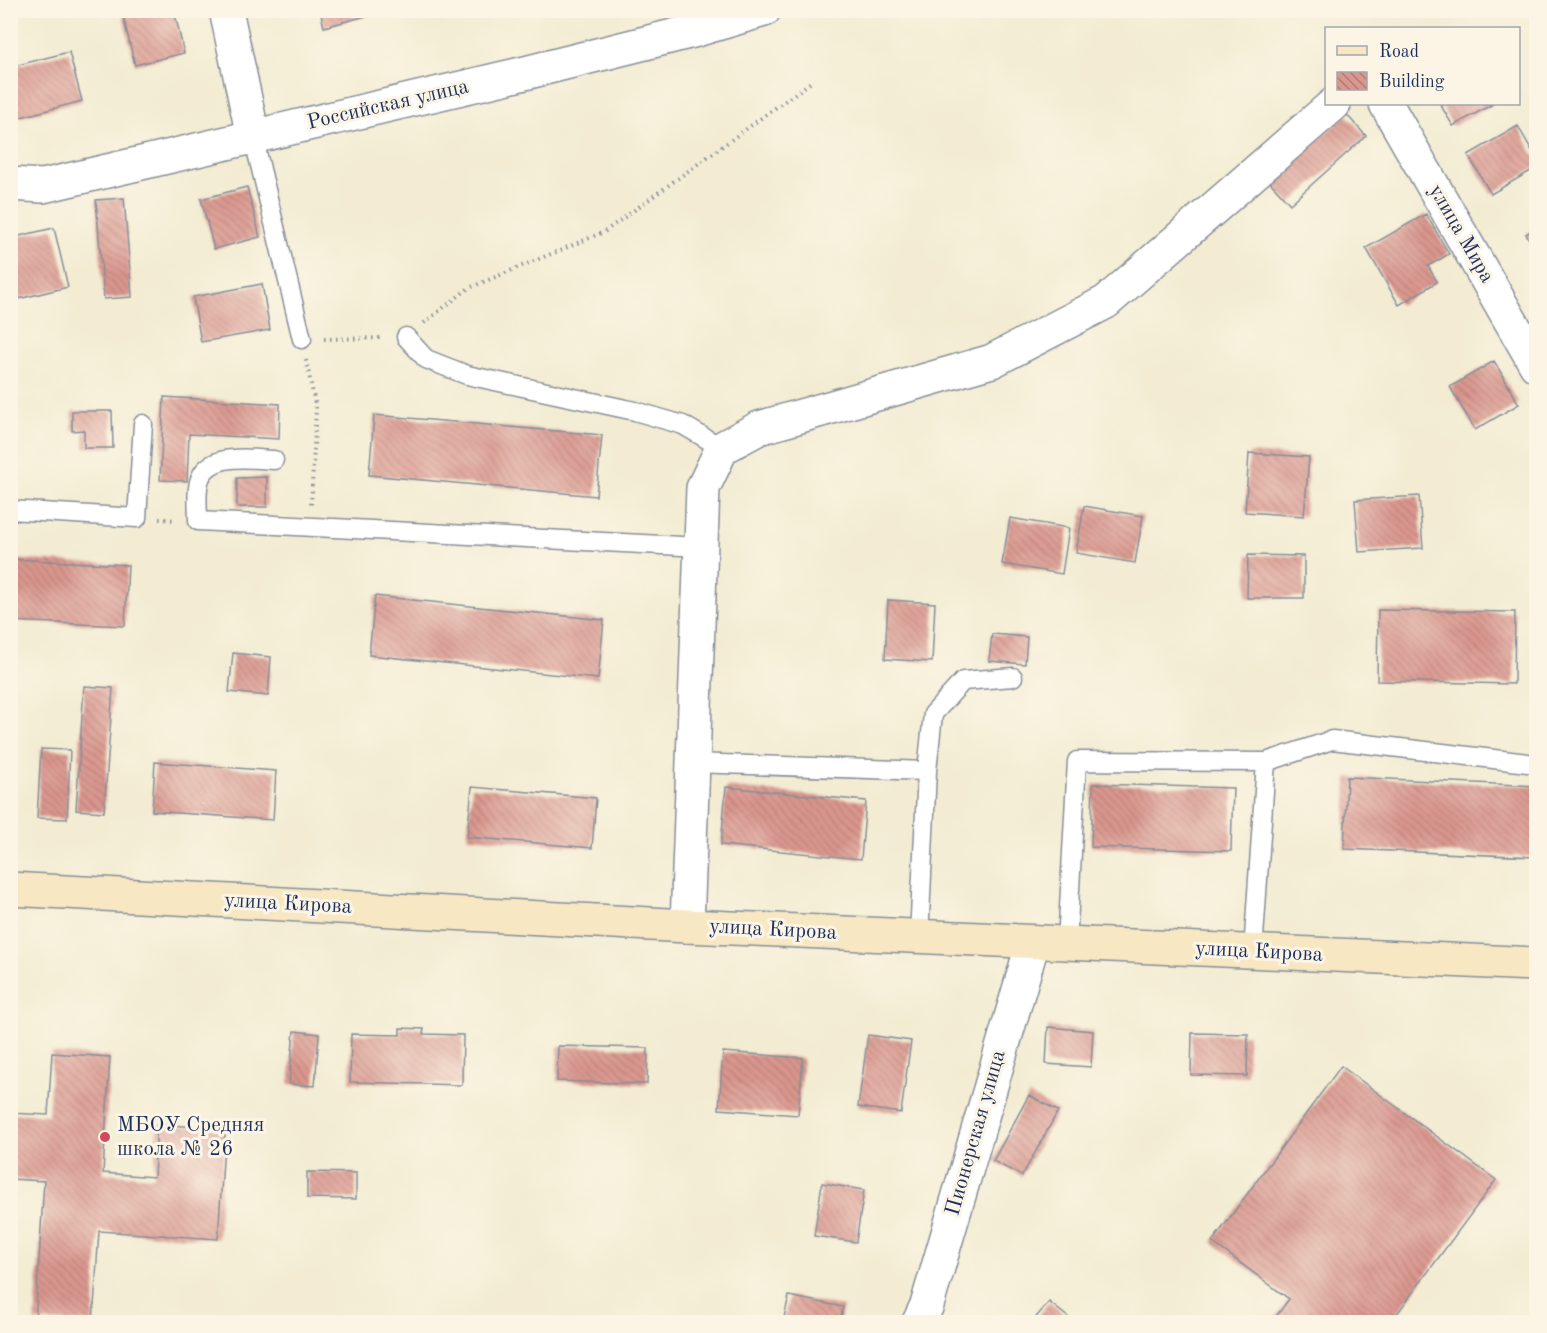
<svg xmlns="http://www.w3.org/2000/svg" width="1547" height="1333" viewBox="0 0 1547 1333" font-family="'Old Standard TT',serif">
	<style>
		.building { fill: url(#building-back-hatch) }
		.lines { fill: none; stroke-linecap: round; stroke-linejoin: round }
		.service-casing { stroke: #878e98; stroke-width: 21 }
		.minor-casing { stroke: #878e98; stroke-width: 36 }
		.secondary-casing { stroke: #878e98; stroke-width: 36 }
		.path { stroke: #878e98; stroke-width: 4; stroke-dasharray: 1.5 4.5; stroke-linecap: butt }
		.service { stroke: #fff; stroke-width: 18 }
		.minor { stroke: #fff; stroke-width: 33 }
		.secondary { stroke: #f7e8c3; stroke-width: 33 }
		.poi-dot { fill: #d1495b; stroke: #fcf5e5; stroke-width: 2 }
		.labels { text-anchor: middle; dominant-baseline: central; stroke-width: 6; stroke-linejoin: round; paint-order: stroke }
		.street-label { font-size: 21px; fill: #1b2f5e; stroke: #fcf5e5 }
		.poi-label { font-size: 21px; fill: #1b2f5e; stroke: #fcf5e5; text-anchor: start }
	</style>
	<defs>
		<pattern id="building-back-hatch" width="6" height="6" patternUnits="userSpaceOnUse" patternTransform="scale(1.5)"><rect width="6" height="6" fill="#db978e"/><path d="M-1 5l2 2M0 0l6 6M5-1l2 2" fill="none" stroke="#b17c77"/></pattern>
	</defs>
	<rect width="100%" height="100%" fill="#fcf5e5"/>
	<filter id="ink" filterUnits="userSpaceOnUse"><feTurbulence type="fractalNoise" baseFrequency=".0167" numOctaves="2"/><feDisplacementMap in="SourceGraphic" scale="12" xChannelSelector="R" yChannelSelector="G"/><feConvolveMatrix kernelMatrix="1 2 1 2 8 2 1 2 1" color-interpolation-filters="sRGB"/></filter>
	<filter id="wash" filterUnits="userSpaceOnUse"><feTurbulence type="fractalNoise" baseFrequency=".008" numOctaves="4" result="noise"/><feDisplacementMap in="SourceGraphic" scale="24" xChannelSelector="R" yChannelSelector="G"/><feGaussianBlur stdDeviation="1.35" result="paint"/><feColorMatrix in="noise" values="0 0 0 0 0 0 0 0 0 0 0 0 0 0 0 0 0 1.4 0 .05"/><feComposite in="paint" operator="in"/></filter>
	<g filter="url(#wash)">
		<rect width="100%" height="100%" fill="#f3ecd3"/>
		<g id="blocks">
			<path class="building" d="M128,10H174L184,53L135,65L122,12Z
				M320,10H386V11L324,27Z
				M69,52L82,101L10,120V67Z
				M1440,104H1493L1453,126Z
				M1346,114L1366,136L1290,204L1270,182Z
				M1518,126L1536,158V168L1491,194L1468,155Z
				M247,187L260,237L214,249L201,199Z
				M124,198L132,297L104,299L96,200Z
				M1426,214L1449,254L1428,266L1437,282L1399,305L1366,248Z
				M54,228L68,287L10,301V238Z
				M1536,228V251L1526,234Z
				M262,284L270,330L201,342L193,297Z
				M1494,361L1519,404L1475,430L1450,387Z
				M164,397L280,404L279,439L189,434L187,481L160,480Z
				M72,411H112L113,448H84V430L72,431Z
				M374,415L602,435L596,496L369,475Z
				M1249,453L1309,457L1304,516L1245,512Z
				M267,477V507H237V478Z
				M1419,496L1423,548L1359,552L1355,500Z
				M1084,506L1143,516L1135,563L1076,553Z
				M1010,518L1069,528L1062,574L1002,564Z
				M1248,555L1304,556V598H1247Z
				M10,559L128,565L125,626L10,621Z
				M375,596L604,620L598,679L369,655Z
				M888,600L935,603L932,662L885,659Z
				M1378,610L1515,612L1514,684L1377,681Z
				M992,634L1027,637L1025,664L989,661Z
				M233,653L271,657L268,696L229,692Z
				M84,686L113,688L104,812L76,810Z
				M41,749L70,750L67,819L37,818Z
				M155,762L276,771L273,820L152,811Z
				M1347,777L1536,786V857L1344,849Z
				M1093,784L1233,788L1231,851L1091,847Z
				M472,787L596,798L592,848L467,837Z
				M726,787L866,801L861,859L721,845Z
				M1048,1027L1093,1031L1091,1067L1046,1064Z
				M400,1028L424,1029L423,1034L463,1035L462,1085L350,1082L351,1034L400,1035Z
				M294,1031L319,1034L315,1086L289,1084Z
				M1192,1033L1248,1034L1247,1076L1191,1075Z
				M868,1035L911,1041L901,1113L858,1107Z
				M558,1046L648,1048L647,1084L557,1081Z
				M723,1052L803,1058L798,1115L719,1109Z
				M52,1053L110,1057L103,1173L154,1177L157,1124L225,1129L218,1239L99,1231L93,1322H35L44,1181L10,1179V1113L48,1115Z
				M1341,1066L1496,1180L1391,1322H1272L1289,1299L1212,1242Z
				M1029,1095L1058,1111L1022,1176L993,1161Z
				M307,1172L356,1173V1199L307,1198Z
				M822,1183L864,1190L856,1242L814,1236Z
				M789,1296L843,1307L840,1322H783Z
				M1049,1302L1074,1322H1032Z"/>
		</g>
	</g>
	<g filter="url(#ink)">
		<use href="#blocks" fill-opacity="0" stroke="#878e98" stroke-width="1.5"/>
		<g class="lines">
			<defs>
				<path id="service" d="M253,136L302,339
					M406,337L426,359L467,375L635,411L683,425L722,448
					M274,460C251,459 207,451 199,482C196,494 198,509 198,521L701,547
					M10,510L137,518L143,424
					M693,763L927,771L933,714L963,681L1013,677
					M919,937L927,771
					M1067,944L1077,761L1266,762
					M1253,952L1266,762L1332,740L1536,764"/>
				<path id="minor" d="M226,10L253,136
					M1386,104L1536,365
					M10,184L43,186L521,74L693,31L764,10
					M687,926L703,488L722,448L759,428L992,361L1106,302L1334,104
					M919,1322L927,1305L1033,942"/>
				<path id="secondary" d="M10,889L687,926L1536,964"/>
			</defs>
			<use href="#service" class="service-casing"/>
			<use href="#minor" class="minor-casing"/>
			<use href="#secondary" class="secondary-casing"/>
			<path class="path" d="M424,323L469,288L604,232L811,82
				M324,339L383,338
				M306,360L316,408L311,505
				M159,519L176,520"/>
			<use href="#service" class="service"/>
			<use href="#minor" class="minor"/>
			<use href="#secondary" class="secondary"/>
		</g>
	</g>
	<circle class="poi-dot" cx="105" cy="1137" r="6"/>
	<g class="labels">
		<g class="street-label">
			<text transform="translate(388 105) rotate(-13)">Российская улица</text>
			<text transform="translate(1461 234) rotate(60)">улица Мира</text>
			<text transform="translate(288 904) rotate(3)">улица Кирова</text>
			<text transform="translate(773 930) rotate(3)">улица Кирова</text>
			<text transform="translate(1259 952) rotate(3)">улица Кирова</text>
			<text transform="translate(976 1133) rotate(-74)">Пионерская улица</text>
		</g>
		<g class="poi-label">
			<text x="117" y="1125">МБОУ Средняя<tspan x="117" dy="24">школа № 26</tspan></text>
		</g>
	</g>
	<rect width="1547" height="1333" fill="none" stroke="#fcf5e5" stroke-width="36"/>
	<rect x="1325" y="27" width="195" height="78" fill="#fcf5e5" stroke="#a2a6af" stroke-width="1.5"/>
	<rect x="1337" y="46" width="30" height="9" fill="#f7e8c3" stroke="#a2a6af" stroke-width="1.5"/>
	<text x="1379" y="57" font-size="18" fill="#1b2f5e">Road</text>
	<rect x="1337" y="72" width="30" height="18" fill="url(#building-back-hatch)" stroke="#a2a6af" stroke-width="1.5"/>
	<text x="1379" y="87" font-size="18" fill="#1b2f5e">Building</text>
</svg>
